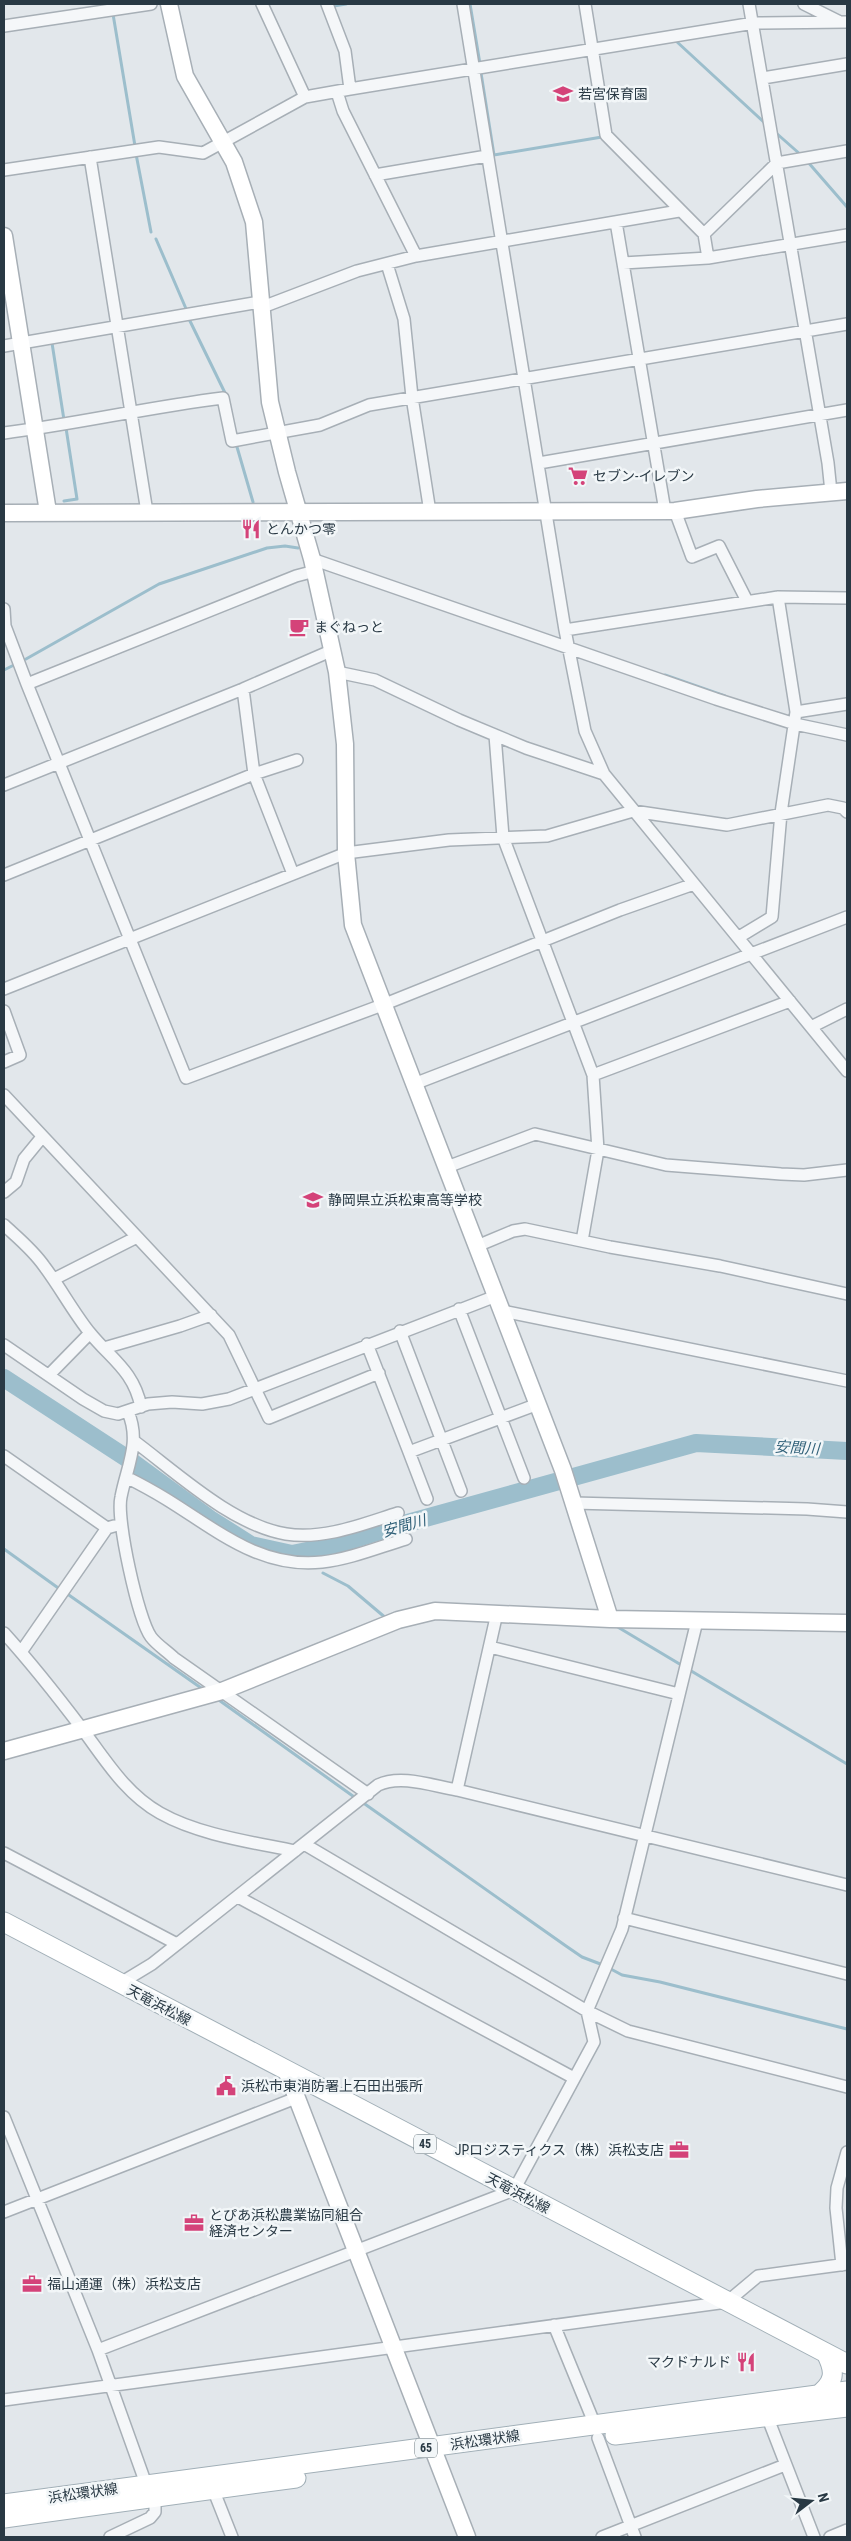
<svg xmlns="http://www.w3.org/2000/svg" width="851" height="2541" viewBox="0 0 851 2541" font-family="'Roboto Condensed','Noto Sans JP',sans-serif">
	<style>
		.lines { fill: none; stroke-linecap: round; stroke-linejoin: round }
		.stream { stroke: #9cbecc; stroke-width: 3 }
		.river { stroke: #9cbecc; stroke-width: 18 }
		.street-casing { stroke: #a7afb6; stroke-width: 14 }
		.secondary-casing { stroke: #a7afb6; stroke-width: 19 }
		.primary-casing { stroke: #a1afb7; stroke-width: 21 }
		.street { stroke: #f5f7f9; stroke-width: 11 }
		.secondary { stroke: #fff; stroke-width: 16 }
		.primary { stroke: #fff; stroke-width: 19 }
		.labels { text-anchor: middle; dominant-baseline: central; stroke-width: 5; stroke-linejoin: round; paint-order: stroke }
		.shield { fill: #f2f6f8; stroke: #65727a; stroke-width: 1 }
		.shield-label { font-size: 12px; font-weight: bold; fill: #293944 }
		.poi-label { font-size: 14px; fill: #293944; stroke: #f2f6f8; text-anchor: start }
		.street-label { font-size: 14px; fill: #293944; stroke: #f2f6f8 }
		.water-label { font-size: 15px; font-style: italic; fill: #316179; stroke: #f2f6f8 }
	</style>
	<rect width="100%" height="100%" fill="#e2e7eb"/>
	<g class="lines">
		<path class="stream" d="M470,4L480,64
			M334,6L346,4
			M113,14L135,146
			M676,41L767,125
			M481,73L494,155L602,137V134
			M775,132L801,155
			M136,154L151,232
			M807,161L847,207
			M156,239L187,311
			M189,319L227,397
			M49,343H52L64,420
			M237,447L253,502
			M64,501L77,499L66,428
			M26,659L159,584L267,548L285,546L298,548
			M4,670L16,664
			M665,675L725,696
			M4,1549L61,1590
			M323,1573L348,1586L387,1619
			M66,1593L204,1690
			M616,1626L847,1764
			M216,1698L357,1799
			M362,1802L566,1946L582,1957L603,1965
			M609,1968L622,1975L660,1982L847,2029"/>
		<path class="river" d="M4,1378L128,1459L210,1519L251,1545L292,1554L336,1545L393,1527L696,1443L847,1451"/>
		<defs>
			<path id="street" d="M262,4L305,97
				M327,4L345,51L350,89
				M463,4L565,630L585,731L604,774L847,1071
				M585,4L606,135L704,234L777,163L847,151
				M749,4L828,463L831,492
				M804,4L838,21
				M4,26L151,4
				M763,78L847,64
				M337,92L343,111L416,256
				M90,157L147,512
				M4,170L159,147L203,153L305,97L350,89L754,23L847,22
				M375,175L487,156
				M616,222L665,511
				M704,234L708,258
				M623,263L708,258L847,235
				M387,264L404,319L412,397L430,512
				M260,308L357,271L416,256L679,211
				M4,346L260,302
				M4,433C77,424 149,407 223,398L232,441L320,425L369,405L847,324
				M539,463L847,410
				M675,511L692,557L719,546L747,601
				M312,559L716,699L795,724L847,735
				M778,597L796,712
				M4,609L5,626L27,684L186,1078L385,1004L620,910L694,884
				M565,630L778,597L847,598
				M337,672L375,680L459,720L526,748L604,774
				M27,684L296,576L315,571
				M243,689L254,774L293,874
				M495,735L503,837L593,1075L598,1150L582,1241
				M4,785L243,689L333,650
				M4,875L254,774L297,760
				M739,937L772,917L781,813L796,712L847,704
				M4,989L346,853L449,840L547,836L633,811L727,825L828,805L843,808L847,812
				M4,1011L20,1055L4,1062
				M811,1027L847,1009
				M593,1075L790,1001
				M414,1084L847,917
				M4,1095L229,1335L269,1418L379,1373
				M447,1167L535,1134L666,1165L781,1174L804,1175L847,1170
				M4,1192L16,1182L24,1159L42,1137
				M4,1225C18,1238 33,1250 44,1266C60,1287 73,1312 90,1333C111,1359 134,1371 141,1407
				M477,1246L513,1231L525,1229L610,1247L720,1266L847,1294
				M54,1279L137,1237
				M459,1309L524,1478
				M502,1311L847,1381
				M400,1331L461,1491
				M367,1344L409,1452L538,1404
				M4,1345L83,1399L104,1411L118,1414L148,1404L172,1402L202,1404L229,1399L496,1296
				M104,1348L180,1326L211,1315
				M49,1375L90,1333
				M128,1412C141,1442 127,1466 121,1497C116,1519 138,1619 151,1637C157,1645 167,1651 174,1658L368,1794
				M134,1441C177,1473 232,1525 286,1534C324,1540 363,1524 398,1513
				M409,1452L427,1499
				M4,1456L107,1528L114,1526
				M126,1477C140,1484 153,1491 166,1499C215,1529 260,1569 322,1562C350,1559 379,1547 406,1539
				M574,1503L807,1509L847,1512
				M4,1633C32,1664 58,1697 83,1730C106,1761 126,1794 160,1813C199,1835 252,1842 295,1851
				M490,1647L679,1694
				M21,1652L107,1528
				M457,1790L497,1613
				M304,1844L587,2011L628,2031L847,2087
				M4,1853L177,1944
				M238,1897L574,2078
				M624,1918L847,1974
				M119,1984L152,1964L378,1785C401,1774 433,1786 457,1790L847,1885
				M4,2117L98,2350L146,2484
				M4,2212L296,2098
				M842,2265L836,2208L837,2188L847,2152
				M554,2325L595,2425
				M98,2350L514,2190L594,2042L587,2011L622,1929L697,1621
				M4,2400L727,2302L758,2276L847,2264
				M767,2416L814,2537
				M598,2438L635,2537
				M213,2489L232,2537
				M110,2537L150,2518L155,2512V2497
				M602,2537L785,2465
				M830,2537L847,2530"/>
			<path id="secondary" d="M169,4L185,76L234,162L254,222L270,402L287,472L312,559L337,672L345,744L346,853L353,925L563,1470L610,1619
				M4,236L48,512
				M4,513L675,511L757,499L847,491
				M4,1751L222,1691L398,1620L435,1611L610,1619L847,1623
				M286,2070L467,2537"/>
			<path id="primary" d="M4,1922L847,2364
				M817,2396C835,2383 836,2372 826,2353
				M615,2435L847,2407
				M4,2504L847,2391
				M4,2518L296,2478"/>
		</defs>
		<use href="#street" class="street-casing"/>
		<use href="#secondary" class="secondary-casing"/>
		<use href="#primary" class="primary-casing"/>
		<use href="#street" class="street"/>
		<use href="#secondary" class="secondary"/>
		<use href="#primary" class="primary"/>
	</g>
	<defs>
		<symbol id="school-bare" viewBox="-9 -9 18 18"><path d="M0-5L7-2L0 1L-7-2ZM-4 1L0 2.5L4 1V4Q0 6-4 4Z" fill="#d44379" stroke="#f2f6f8" stroke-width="2.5" paint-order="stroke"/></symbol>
		<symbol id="supermarket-bare" viewBox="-9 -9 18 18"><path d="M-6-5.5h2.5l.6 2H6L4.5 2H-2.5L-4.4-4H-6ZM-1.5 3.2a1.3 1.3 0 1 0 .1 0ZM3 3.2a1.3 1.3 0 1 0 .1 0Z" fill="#d44379" stroke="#f2f6f8" stroke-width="2.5" paint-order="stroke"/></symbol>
		<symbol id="restaurant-bare" viewBox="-9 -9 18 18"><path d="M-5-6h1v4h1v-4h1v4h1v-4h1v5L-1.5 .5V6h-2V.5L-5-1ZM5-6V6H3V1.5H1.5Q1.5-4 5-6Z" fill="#d44379" stroke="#f2f6f8" stroke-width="2.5" paint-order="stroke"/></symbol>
		<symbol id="cafe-bare" viewBox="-9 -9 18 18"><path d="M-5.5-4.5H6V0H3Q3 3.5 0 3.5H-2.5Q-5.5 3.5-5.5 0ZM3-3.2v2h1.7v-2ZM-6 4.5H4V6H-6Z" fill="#d44379" stroke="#f2f6f8" stroke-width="2.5" paint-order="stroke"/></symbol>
		<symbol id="civic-bare" viewBox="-9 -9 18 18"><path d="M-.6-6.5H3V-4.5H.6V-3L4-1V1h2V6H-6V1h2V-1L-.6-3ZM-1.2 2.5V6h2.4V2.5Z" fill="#d44379" stroke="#f2f6f8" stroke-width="2.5" paint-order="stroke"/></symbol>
		<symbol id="office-bare" viewBox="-9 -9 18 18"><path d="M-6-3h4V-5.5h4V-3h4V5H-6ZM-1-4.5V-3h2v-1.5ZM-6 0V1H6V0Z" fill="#d44379" stroke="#f2f6f8" stroke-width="2.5" paint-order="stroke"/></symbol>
	</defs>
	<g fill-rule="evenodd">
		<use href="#school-bare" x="549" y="80" width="28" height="28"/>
		<use href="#supermarket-bare" x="564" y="462" width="28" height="28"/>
		<use href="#restaurant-bare" x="237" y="515" width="28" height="28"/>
		<use href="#cafe-bare" x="285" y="613" width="28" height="28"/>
		<use href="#school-bare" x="299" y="1186" width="28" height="28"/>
		<use href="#civic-bare" x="212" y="2072" width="28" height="28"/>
		<use href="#office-bare" x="665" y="2136" width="28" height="28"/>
		<use href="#office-bare" x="180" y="2209" width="28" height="28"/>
		<use href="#office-bare" x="18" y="2270" width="28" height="28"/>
		<use href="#restaurant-bare" x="732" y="2348" width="28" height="28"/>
	</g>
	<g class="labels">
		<g class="shield">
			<rect x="414" y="2134.5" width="22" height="19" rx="4"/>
			<rect x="415" y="2438.5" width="22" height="19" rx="4"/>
		</g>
		<g class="shield-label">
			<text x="425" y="2144">45</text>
			<text x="426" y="2448">65</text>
		</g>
		<g class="poi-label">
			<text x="578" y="94">若宮保育園</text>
			<text x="593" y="476">セブン-イレブン</text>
			<text x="266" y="529">とんかつ零</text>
			<text x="314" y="627">まぐねっと</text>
			<text x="328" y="1200">静岡県立浜松東高等学校</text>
			<text x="241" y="2086">浜松市東消防署上石田出張所</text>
			<text x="664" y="2150" text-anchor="end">JPロジスティクス（株）浜松支店</text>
			<text x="209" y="2215">とぴあ浜松農業協同組合<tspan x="209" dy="16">経済センター</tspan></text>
			<text x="47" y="2284">福山通運（株）浜松支店</text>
			<text x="731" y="2362" text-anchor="end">マクドナルド</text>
		</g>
		<g class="street-label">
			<text transform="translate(159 2005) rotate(28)">天竜浜松線</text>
			<text transform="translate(518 2193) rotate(28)">天竜浜松線</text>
			<text transform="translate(485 2440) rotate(-8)">浜松環状線</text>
			<text transform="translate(83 2493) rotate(-8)">浜松環状線</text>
		</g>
		<g class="water-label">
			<text transform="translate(797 1448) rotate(3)">安間川</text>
			<text transform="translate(404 1526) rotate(-16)">安間川</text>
		</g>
	</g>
	<rect width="851" height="2541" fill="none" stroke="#293944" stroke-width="10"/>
	<g transform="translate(811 2501) rotate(74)" stroke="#f2f6f8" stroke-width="4" paint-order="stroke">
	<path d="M0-4L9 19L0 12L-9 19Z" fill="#293944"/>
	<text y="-8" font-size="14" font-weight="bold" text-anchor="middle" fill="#293944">N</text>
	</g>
</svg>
